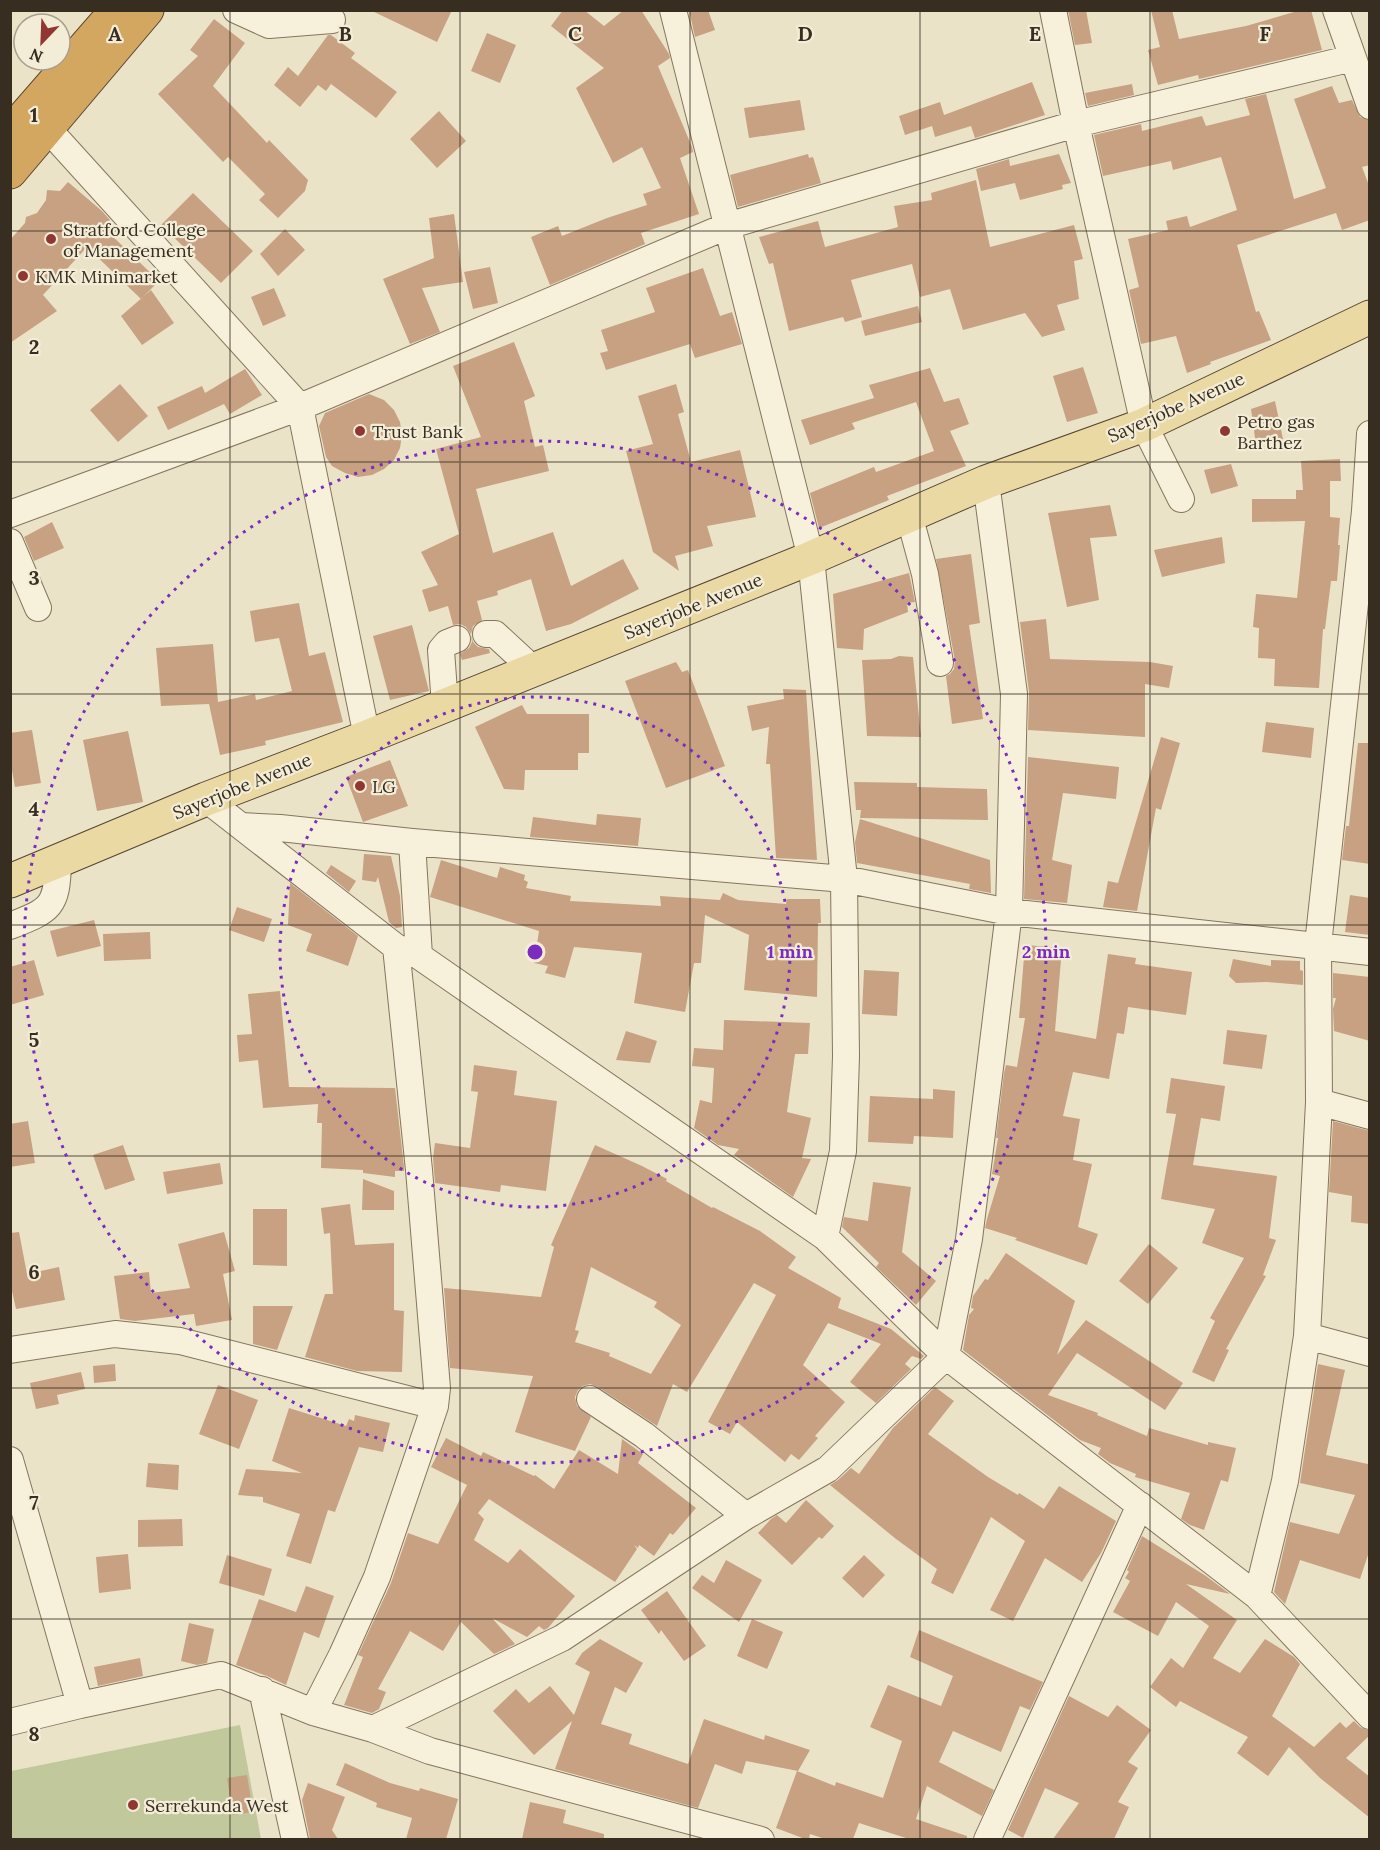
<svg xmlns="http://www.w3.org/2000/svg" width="1380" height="1850" viewBox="0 0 1380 1850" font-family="Lora,serif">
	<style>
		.green { fill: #c1c99c }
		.building { fill: #c7a181; fill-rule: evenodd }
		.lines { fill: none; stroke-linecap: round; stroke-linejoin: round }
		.minor-casing { stroke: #86755e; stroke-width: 28 }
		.major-casing { stroke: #544432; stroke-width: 35 }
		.highway-casing { stroke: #544432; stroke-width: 35 }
		.minor { stroke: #f7f0db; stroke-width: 26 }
		.major { stroke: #ebd9a3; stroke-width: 33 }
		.highway { stroke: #d3a760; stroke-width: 33 }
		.grid { fill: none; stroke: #372d21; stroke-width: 1.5; stroke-opacity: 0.55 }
		.ring { fill: none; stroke: #7b2cbf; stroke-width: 3; stroke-dasharray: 3 6 }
		.poi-dot { fill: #913733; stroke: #f3edd7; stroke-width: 2 }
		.labels { text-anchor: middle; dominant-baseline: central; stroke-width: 4.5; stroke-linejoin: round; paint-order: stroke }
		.poi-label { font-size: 18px; fill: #372d21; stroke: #f3edd7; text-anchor: start }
		.street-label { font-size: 18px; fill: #372d21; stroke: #f3edd7 }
		.grid-label { font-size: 20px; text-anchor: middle; font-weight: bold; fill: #372d21; stroke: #f3edd7; stroke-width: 4.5; stroke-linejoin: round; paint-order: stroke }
		.centre { fill: #7b2cbf; stroke: #f3edd7; stroke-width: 3 }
		.ring-label { font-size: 18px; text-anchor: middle; font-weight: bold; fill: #7b2cbf; stroke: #f3edd7; stroke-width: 4.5; stroke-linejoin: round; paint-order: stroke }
	</style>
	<rect width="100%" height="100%" fill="#ebe3c8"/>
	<path class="green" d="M240,1725L261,1839L11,1840V1771Z"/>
	<path class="building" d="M370,10H452L437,42Z
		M563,10H584L604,26L624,10H641L669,54L670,58L658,66L692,147L693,152L680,158L699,214L641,233L645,244L550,285L531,237L558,226L562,236L607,218L647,205L643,194L661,188L642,147L613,163L576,88L604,68L551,26Z
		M689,10H708L715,30L695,37Z
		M1068,10H1086L1092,43L1075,45Z
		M1151,10H1172L1179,39L1246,26L1301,10H1311L1322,50L1199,79L1198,75L1158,85L1148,50L1160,47Z
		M214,19L245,43L213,86L267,143L269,140L308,180L305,191L278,218L259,200L265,194L228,157L223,162L158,94L198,56L190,50Z
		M487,33L516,45L500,83L471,71Z
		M328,35H331L355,53L351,58L397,92L376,118L331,84L326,91L318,85L300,107L274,85L288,67L298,76Z
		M1032,82L1045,115L975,138L971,126L935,137L932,126L905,135L899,116L940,102L944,115Z
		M1132,84L1134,95L1088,106L1085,93Z
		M1332,86L1339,103L1352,100L1360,117L1370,121V165L1362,167L1370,188V220L1342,230L1336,213L1237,245L1256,312L1259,311L1271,340L1210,362L1211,364L1187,373L1176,336L1141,344L1129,290L1139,287L1128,239L1168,230L1166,221L1187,216L1190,227L1237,210L1221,157L1173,170L1171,161L1103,176L1094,135L1141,124L1142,131L1202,116L1206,126L1250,115L1245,99L1266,94L1294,199L1326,188L1294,99Z
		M800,100L805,130L749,138L744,108Z
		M439,111L466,141L437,168L410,139Z
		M808,154L809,158L813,157L821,183L738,207L730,175Z
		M1059,154L1071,183L1062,185L1063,189L1020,200L1015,183L981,191L976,169L1009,159L1010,166Z
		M976,180L990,247L1074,225L1083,259L1074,261L1079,299L1057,305L1065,330L1042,337L1025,313L963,330L950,289L920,297L912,264L851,280L862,317L845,322L843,317L789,331L773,263L769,264L759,237L818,221L825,247L898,227L894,206L932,200L931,193Z
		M68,182L102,211L110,220L104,228L159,281L141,299L87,247L43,295L57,311L10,343V240L25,223L26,217L37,213L46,200L47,190L60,191Z
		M193,193L253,251L221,283L161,225Z
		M454,214L463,282L422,288L440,332L410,344L383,279L434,258L429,218Z
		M285,229L305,250L278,276L260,254Z
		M490,267L498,303L473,309L464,272Z
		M703,268L720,316L732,312L742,344L695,358L690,344L606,370L600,353L608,351L601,330L655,312L646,288Z
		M274,288L286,316L263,326L251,297Z
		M151,290L174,323L142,345L121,316Z
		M918,306L922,322L865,336L861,321Z
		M514,342L535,396L524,401L535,447L543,445L549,471L476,489L493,553L553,532L571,586L623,559L639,589L571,624L546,631L531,579L497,591L498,595L477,601L482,620L473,626L471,634L466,627L460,624L453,625L448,606L429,612L422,590L438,585L421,552L459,534L436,449L481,437L453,366Z
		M1083,367L1098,413L1067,422L1053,376Z
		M930,368L944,402L959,398L969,424L950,431L966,466L887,496L889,500L819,528L810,493L874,467L876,472L934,451L916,402L852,423L855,429L810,445L801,420L874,398L869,385Z
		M245,369L262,395L230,414L224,404L168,430L157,407L202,386L205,393Z
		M120,384L148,416L118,442L90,410Z
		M676,384L684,412L678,414L691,462L740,450L756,517L707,526L713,546L675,556L679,571L653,552L626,451L653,444L638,396Z
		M369,394L384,400L394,410L400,422L402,435L400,448L394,460L384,469L372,475L358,477L345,473L332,466L326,457L319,426L325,413Z
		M1275,401L1283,439L1256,445L1251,409Z
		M1340,459L1341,481H1330V517L1340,518L1338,545H1340L1337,581H1331L1325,629H1323L1319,688L1274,686L1275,659L1258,658L1259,628L1253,627L1256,594L1297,598L1305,521L1252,522V499H1296V490H1303L1301,461Z
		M1231,464L1238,486L1211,494L1204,470Z
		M1110,505L1117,536L1090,538L1099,600L1067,607L1048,513Z
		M52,522L64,548L34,561L24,537Z
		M1222,537L1225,563L1162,577L1154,550Z
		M971,554L980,623L969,625L983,719L952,724L946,676L950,674L954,669L955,661L936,559Z
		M909,573L915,602L907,603L908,612L864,629L863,650L837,648L833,594Z
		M299,603L309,656L325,652L343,722L265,741L266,745L220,755L209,704L161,706L156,648L213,644L218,702L255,694L256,700L292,691L279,638L255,642L250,611Z
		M1046,619L1050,659L1150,662L1173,666L1169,688L1145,684V737L1028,730L1029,692L1020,622Z
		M412,625L429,691L390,700L373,636Z
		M471,635L473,642L478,647L489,649L490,653L462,660L460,654L469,648L472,642Z
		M899,656L913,657L921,737L867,736L862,660L891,659Z
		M676,662L682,672L688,670L725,766L666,788L625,681Z
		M783,689L806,690L817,860L776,858L770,764H766L769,727L752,731L747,706L784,699Z
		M522,705L527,714H589V753H578V770H525L524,790L504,789L475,727Z
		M1266,722L1314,728L1311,758L1262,752Z
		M32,730L41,783L15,787L10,759V733Z
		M128,731L143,802L97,811L83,740Z
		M1161,737L1180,743L1161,810L1156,808L1137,911L1103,907L1108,881L1118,883Z
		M1358,743H1370V864L1342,860L1346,826H1349Z
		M1028,757L1119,767L1116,799L1063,793L1052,860L1072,865L1067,903L1024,899Z
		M390,760L408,806L363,822L346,777Z
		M854,782L917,783V787L987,789L988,820L860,818L861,810H856Z
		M597,814L641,818L638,846L530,837L533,817L596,825Z
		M860,819L990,860L991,893L969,889L970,884L857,863L855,842Z
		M364,854L391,856L400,896L402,927L396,928L389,922L378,877L376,882L362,880Z
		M441,860L497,878L500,867L525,875L524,880L528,882L526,888L571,896L570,901L661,906L660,896L720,900L723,893L738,900L786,904L787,899H820L821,923H818L817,997L744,990L749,935L705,915L701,963H694L685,1012L634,1003L642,953L574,947L565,978L545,973L548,966L534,963L539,931L430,897Z
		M331,865L356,881L349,892L326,873Z
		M290,883L358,936L348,966L306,951L312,934L288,925Z
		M1350,895L1370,898V935L1345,932Z
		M237,907L272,919L264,942L229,930Z
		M94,920L101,946L57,957L50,931Z
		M150,932L151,959L104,961L103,934Z
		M1025,945L1062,948L1055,1031L1096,1039L1108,954L1136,958L1135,964L1192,972L1186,1015L1128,1007L1124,1034L1117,1033L1109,1079L1073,1072L1063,1116L1080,1119L1073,1160L1092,1164L1078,1227L1098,1234L1087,1265L1015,1240L1017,1238L985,1228L987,1219L1000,1176L992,1174L998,1138H996L1004,1073L1006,1065L1017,1067L1025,1018H1019Z
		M1233,959L1271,966V960L1300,961V970L1303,971V985L1267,982L1236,983L1229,976Z
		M34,960L44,995L10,1005V967Z
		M864,970L899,972L897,1016L862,1014Z
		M1333,973L1370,977V1041L1334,1031L1333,1009L1336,998H1333Z
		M280,991L289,1087L395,1088L404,1167V1171H395V1177L363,1173V1170L321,1168L322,1123H317L318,1104L263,1108L258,1060L239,1062L237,1035L252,1034L248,994Z
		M724,1020L810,1023L808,1054H795L787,1112L811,1118L802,1158L811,1159L793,1197L734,1155L739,1149L718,1145L694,1128L700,1100L712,1103L714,1068L692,1066L694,1048L723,1050Z
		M1227,1030L1267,1035L1262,1069L1223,1064Z
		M626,1031L657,1041L650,1063L616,1060Z
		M474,1065L517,1071L514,1095L557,1101L546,1191L501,1185L500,1192L435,1183L433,1158L435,1143L470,1148L478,1092L471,1091Z
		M1171,1078L1225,1086L1220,1121L1201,1118L1193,1165L1277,1176L1269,1238L1276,1240L1263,1275L1266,1276L1226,1349L1229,1350L1214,1382L1192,1372L1215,1321L1210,1318L1244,1258L1202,1243L1215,1209L1161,1199L1176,1114L1166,1113Z
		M933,1089L955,1091L953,1138L914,1136L913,1144L868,1142L870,1096L933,1099Z
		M28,1121L35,1163L10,1167V1124Z
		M1333,1121L1370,1131V1224L1351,1222L1352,1196L1329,1192Z
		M123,1145L135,1180L105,1190L93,1155Z
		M595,1145L642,1166L667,1179L666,1181L712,1208L713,1207L760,1231L796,1257L788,1268L841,1298L838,1308L891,1329L924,1356L921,1359L912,1356L905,1364L911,1369L876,1403L850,1382L881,1344L828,1323L803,1365L845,1402L815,1436L818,1438L799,1460L791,1454L785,1462L737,1422L730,1434L708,1422L776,1295L754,1283L687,1392L673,1384L657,1426L598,1387L590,1384L583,1386L578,1390L575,1397L577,1406L591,1417L575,1451L515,1432L533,1376L450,1368L444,1288L541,1297L554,1247L551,1245ZM591,1267L657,1302L654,1307L681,1325L651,1374L609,1356L610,1353L575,1342L579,1331L575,1330Z
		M220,1163L223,1184L167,1194L163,1172Z
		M363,1179L394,1191V1210H362Z
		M873,1182L911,1187L902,1252L936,1281L916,1305L876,1267L879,1263L842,1227L844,1217L868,1221Z
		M350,1204L355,1245L394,1243V1310L404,1311L402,1372L357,1371L305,1357L325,1294H333L330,1233L324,1234L321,1208Z
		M253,1209H287V1266L253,1265Z
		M19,1232L27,1274L59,1267L65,1300L16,1309L10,1282V1233Z
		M224,1232L235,1271L223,1274L232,1320L196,1326L194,1314L135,1321L120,1319L114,1276L149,1272L151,1293L190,1288L178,1244Z
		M1149,1244L1178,1268L1148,1304L1119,1281Z
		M1006,1253L1075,1301L1057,1355L1086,1320L1183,1383L1165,1410L1077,1353L1048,1395L1098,1413L1097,1415L1147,1436L1149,1428L1208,1445V1442L1236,1448L1228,1482L1221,1480L1204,1530L1190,1525L1181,1519L1190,1493L1135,1477L1136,1474L1110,1463L1098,1454L1101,1448L1080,1440L963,1350L969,1315L974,1309L971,1308L973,1296L985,1279L988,1280Z
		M253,1306H293L277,1350L253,1344Z
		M115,1364L116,1381L94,1383L93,1366Z
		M1318,1364L1345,1370L1326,1455L1368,1464L1370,1462V1549L1360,1579L1300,1560L1285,1604L1274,1592L1290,1522L1339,1534L1355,1495L1300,1483Z
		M81,1372L85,1389L57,1395L59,1404L36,1409L30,1383Z
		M218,1385L258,1400L239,1449L199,1434Z
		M935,1387L954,1401L928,1434L988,1477L1018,1495L1019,1493L1044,1509L1059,1486L1116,1521L1101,1553L1082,1582L1045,1558L1013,1621L990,1610L1025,1541L991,1517L953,1594L931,1583L937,1569L896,1539L830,1485L838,1480L851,1468L859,1474L893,1428Z
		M289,1408L346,1426L349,1419L354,1421L355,1415L390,1423L383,1452L359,1447L335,1512L328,1510L311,1564L286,1556L300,1514L263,1502V1497L238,1495L246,1469L302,1473L272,1461Z
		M446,1438L481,1456L483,1452L534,1476L535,1475L554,1489L579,1450L618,1474L622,1439L643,1454L638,1463L696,1508L673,1535L670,1533L654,1556L639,1545L638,1548L634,1545L637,1549L615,1582L489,1499L478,1513L484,1519L474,1540L508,1563L520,1549L575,1596L548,1628L544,1630L539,1626L527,1637L492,1618L515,1644L494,1654L461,1622L443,1651L410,1631L378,1689L386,1692L379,1709L372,1713L344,1705L363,1657L358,1655L391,1583L408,1533L438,1544L467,1485L431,1467Z
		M148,1463L179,1465L178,1490L146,1487Z
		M806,1500L834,1526L822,1539L819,1537L792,1565L758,1533L771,1519L777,1515L786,1523Z
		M182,1519L183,1546L138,1547V1520Z
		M1142,1536L1206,1576L1230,1594L1186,1584L1237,1620L1213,1658L1240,1673L1265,1639L1294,1657L1300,1664L1272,1716L1314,1747L1340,1722L1346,1728L1354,1721L1360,1727L1370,1731V1735L1346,1758L1370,1777V1818L1320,1778L1289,1747L1268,1776L1237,1753L1248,1737L1180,1701L1176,1707L1150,1687L1171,1658L1183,1668L1209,1626L1176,1602L1158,1636L1113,1612L1130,1581L1125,1578L1129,1572L1127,1570Z
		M128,1554L131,1589L99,1593L96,1557Z
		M227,1555L272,1569L264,1596L219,1583Z
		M864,1555L885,1575L863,1598L842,1578Z
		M726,1560L762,1580L739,1622L692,1588L702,1575L714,1583Z
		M306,1586L334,1596L319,1638L304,1632L286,1685L267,1676L236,1665L259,1599L296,1612Z
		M667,1591L706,1646L684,1661L661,1630L659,1634L641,1610Z
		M752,1619L783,1632L767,1669L737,1656Z
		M189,1623L214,1629L207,1663L197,1665L181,1661Z
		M919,1630L1043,1682L1030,1710L1020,1706L1001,1752L953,1731L939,1762L994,1790L982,1816L927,1786L916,1819L967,1836V1839H909L859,1823L853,1839H825L810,1834L809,1839H805L776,1828L797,1771L835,1786L836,1782L883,1798L902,1741L870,1727L888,1685L941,1706L953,1676L910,1657Z
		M600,1639L643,1663L626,1693L615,1687L601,1724L632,1734L629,1744L688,1764L704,1719L764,1740L765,1735L810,1750L798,1771L746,1761L742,1774L715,1764L698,1808L555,1769L572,1721L534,1755L493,1711L516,1689L529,1703L550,1686L574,1715L590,1672L575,1664L582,1653Z
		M140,1658L143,1676L98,1686L94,1667Z
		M1069,1696L1108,1717L1117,1705L1151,1730L1128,1762L1138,1768L1118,1802L1129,1807L1114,1839H1053L1079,1803L1045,1788L1023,1838L1008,1830Z
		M345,1763L390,1783L419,1791L420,1788L458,1799L446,1839H406L412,1818L376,1807L377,1803L336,1785Z
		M247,1775L253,1812L233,1815L227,1778Z
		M308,1783L345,1797L332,1830L338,1839H310L302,1800Z
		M530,1802L566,1810L563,1823L604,1834V1839H522Z"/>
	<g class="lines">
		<defs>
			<path id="minor" d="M236,10L269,25L332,20
				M673,10L811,558L844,879L846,1056L843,1151L825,1237L946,1356L1257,1596L1370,1716
				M1053,10L1076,124L1144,425L1181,499
				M1336,10L1370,106
				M47,128L300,407L367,737
				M10,514L300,407L727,226L1076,124L1353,58
				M909,515L925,574L940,663
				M10,542L38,608
				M486,634H495L534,670
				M445,706L441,650L447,643L457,639
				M206,799L396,947L419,956L825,1237
				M241,826L280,828L412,842L844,879L1009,912L1370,952
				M412,842L419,956
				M10,926C51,910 57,907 58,862
				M1319,1102L1370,1116
				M1307,1336L1370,1353
				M10,1350L115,1334L180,1341L435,1406
				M590,1399L644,1435L746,1516
				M10,1460L80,1705
				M1257,1596L1285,1481L1307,1336L1319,1102L1318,945L1365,511L1370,434
				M262,1690L295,1840
				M313,1712L342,1655L377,1577L435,1406L437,1388L419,1170L396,947
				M10,1722L80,1705L221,1675L313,1712L373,1729L430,1751L761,1840
				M373,1729L562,1638L746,1516L828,1469L946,1356L969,1239L1009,912L1014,694L986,482
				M987,1840L1140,1505"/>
			<path id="major" d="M10,881L206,799L367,737L811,558L986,482L1144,425L1370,317"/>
			<path id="highway" d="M10,133L117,10
				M10,172L147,10"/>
		</defs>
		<use href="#minor" class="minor-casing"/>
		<use href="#major" class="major-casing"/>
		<use href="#highway" class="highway-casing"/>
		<use href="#minor" class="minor"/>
		<use href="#major" class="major"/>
		<use href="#highway" class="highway"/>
	</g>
	<path class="grid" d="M230,10V1840M460,10V1840M690,10V1840M920,10V1840M1150,10V1840M10,231H1370M10,462H1370M10,694H1370M10,925H1370M10,1156H1370M10,1388H1370M10,1619H1370"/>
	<g class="ring">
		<circle cx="535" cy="952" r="255"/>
		<circle cx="535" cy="952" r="511"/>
	</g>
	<g class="poi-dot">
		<circle cx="51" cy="239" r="6"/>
		<circle cx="23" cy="276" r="6"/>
		<circle cx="360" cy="431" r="6"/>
		<circle cx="1225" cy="431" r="6"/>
		<circle cx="360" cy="786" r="6"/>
		<circle cx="133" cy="1805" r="6"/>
	</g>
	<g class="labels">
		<g class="poi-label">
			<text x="63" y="229">Stratford College<tspan x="63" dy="21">of Management</tspan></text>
			<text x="35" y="276">KMK Minimarket</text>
			<text x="1237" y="421">Petro gas<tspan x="1237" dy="21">Barthez</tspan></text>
			<text x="372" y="431">Trust Bank</text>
			<text x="372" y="786">LG</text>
			<text x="145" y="1805">Serrekunda West</text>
		</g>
		<g class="street-label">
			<text transform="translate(1176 407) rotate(-24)">Sayerjobe Avenue</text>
			<text transform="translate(693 606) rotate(-22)">Sayerjobe Avenue</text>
			<text transform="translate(242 786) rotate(-22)">Sayerjobe Avenue</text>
		</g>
	</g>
	<g class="grid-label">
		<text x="115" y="41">A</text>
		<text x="345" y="41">B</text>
		<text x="575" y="41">C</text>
		<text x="805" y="41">D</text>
		<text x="1035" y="41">E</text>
		<text x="1265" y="41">F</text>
		<text x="34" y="122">1</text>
		<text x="34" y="354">2</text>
		<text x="34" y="585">3</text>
		<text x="34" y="816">4</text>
		<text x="34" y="1047">5</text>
		<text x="34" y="1279">6</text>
		<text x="34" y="1510">7</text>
		<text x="34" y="1741">8</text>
	</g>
	<circle cx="535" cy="952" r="9" class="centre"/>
	<g class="ring-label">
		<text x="790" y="958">1 min</text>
		<text x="1046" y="958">2 min</text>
	</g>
	<rect width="1380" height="1850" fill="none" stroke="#372d21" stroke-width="24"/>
	<g transform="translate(42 42) rotate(203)"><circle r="28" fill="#f3edd7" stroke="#a8a08e" stroke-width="1.5"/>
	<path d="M0-4.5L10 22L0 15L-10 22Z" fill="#913733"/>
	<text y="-9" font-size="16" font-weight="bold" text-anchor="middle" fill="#372d21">N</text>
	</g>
</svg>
